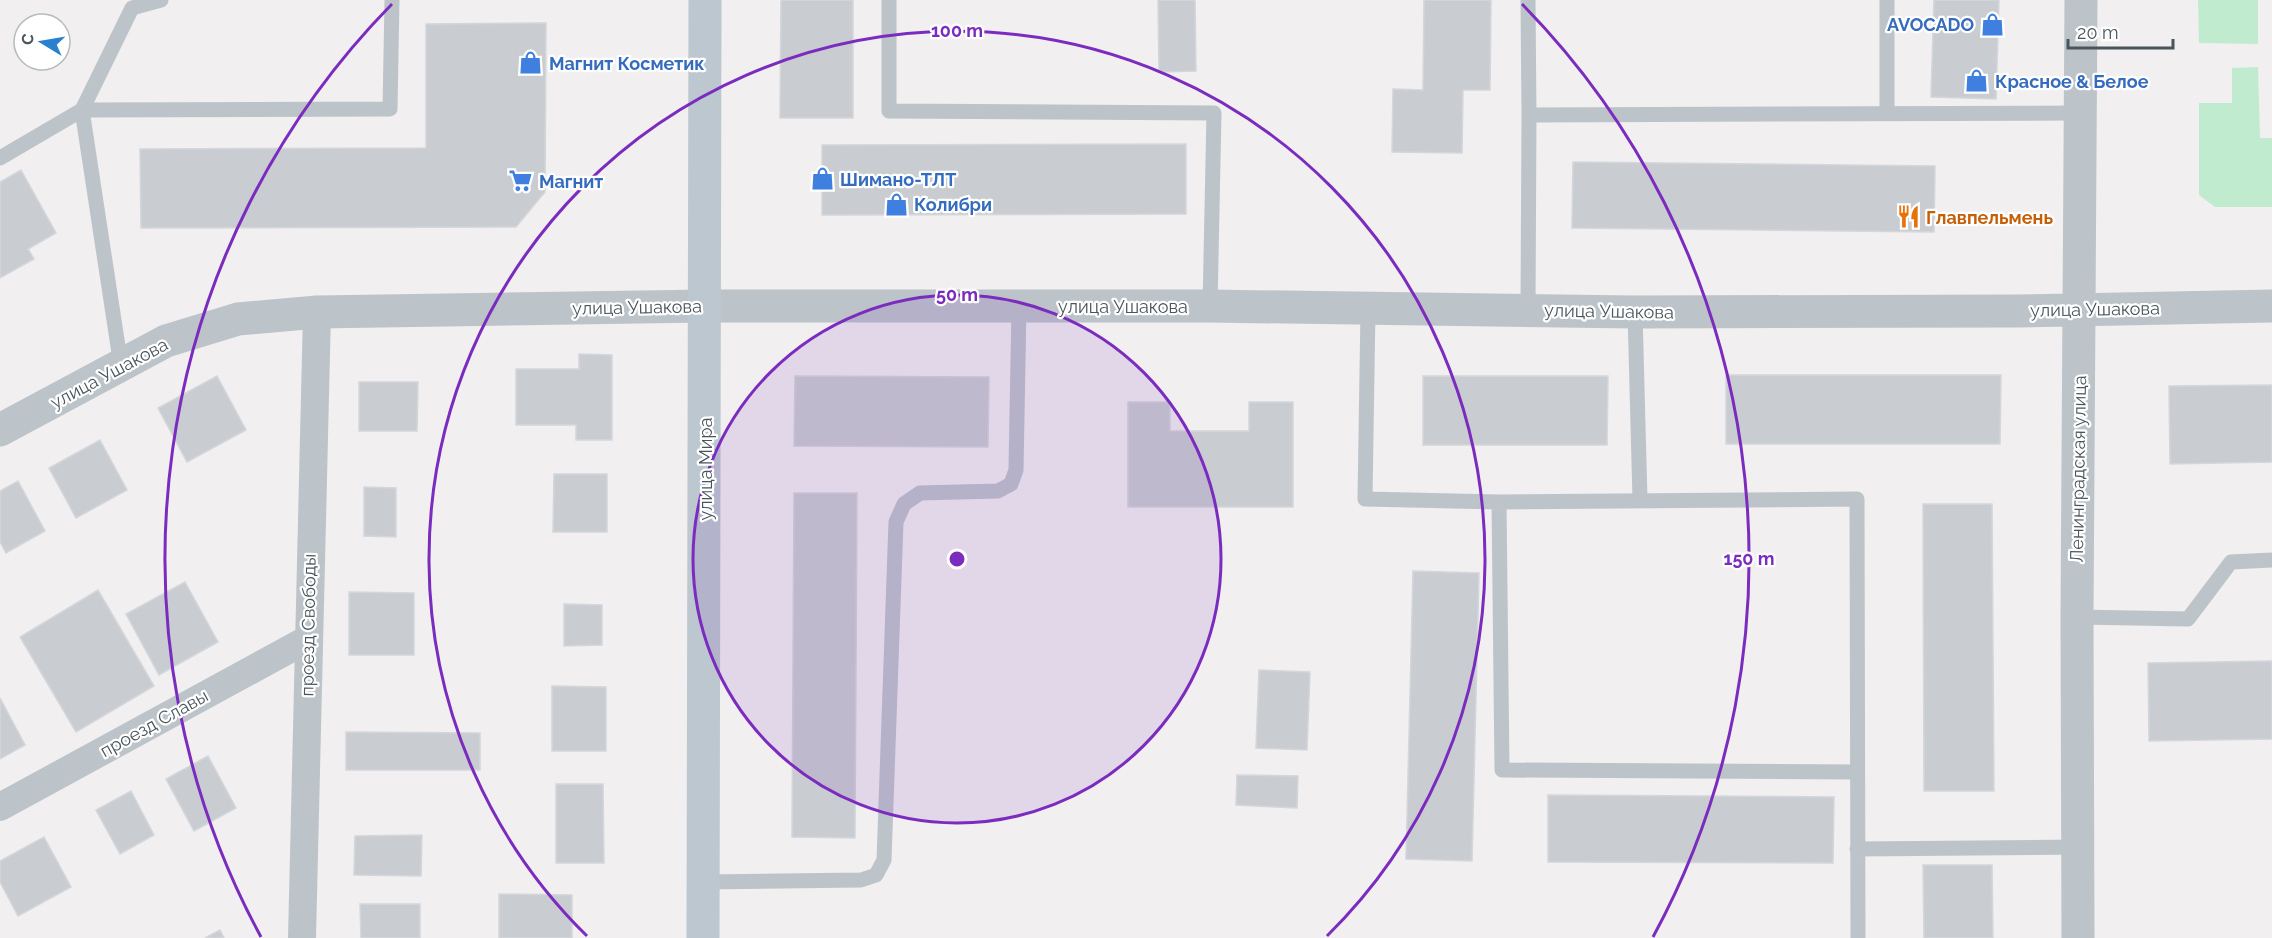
<svg xmlns="http://www.w3.org/2000/svg" width="2272" height="938" viewBox="0 0 2272 938" font-family="Raleway,sans-serif">
	<style>
		.green { fill: #c1ebce }
		.building { fill: #c9cdd1; stroke: #d3d6da; stroke-width: 1.5 }
		.lines { fill: none; stroke-linecap: round; stroke-linejoin: round }
		.service { stroke: #bcc4ca; stroke-width: 15 }
		.minor { stroke: #bcc4ca; stroke-width: 28 }
		.tertiary { stroke: #bcc4ca; stroke-width: 33 }
		.secondary { stroke: #bcc7cf; stroke-width: 33 }
		.ring { fill: none; stroke: #7b2cbf; stroke-width: 3 }
		.labels { text-anchor: middle; dominant-baseline: central; stroke-width: 4.5; stroke-linejoin: round; paint-order: stroke }
		.shop-label { font-size: 18px; font-weight: bold; fill: #366cbe; stroke: #fff; text-anchor: start }
		.food-label { font-size: 18px; font-weight: bold; fill: #c56008; stroke: #fff; text-anchor: start }
		.street-label { font-size: 18px; fill: #49545b; stroke: #fff }
		.centre { fill: #7b2cbf; stroke: #fff; stroke-width: 3 }
		.ring-label { font-size: 18px; text-anchor: middle; font-weight: bold; fill: #7b2cbf; stroke: #fff; stroke-width: 4.5; stroke-linejoin: round; paint-order: stroke }
	</style>
	<rect width="100%" height="100%" fill="#f1efef"/>
	<path class="green" d="M2198,0H2258V44L2199,43Z
		M2258,67L2260,138H2272V207H2215L2199,195V103H2232V68Z"/>
	<path class="building" d="M781,0H853V118H780Z
		M1158,0H1195L1196,71L1159,72Z
		M1424,0H1491L1490,90H1463L1462,153L1392,152L1393,89L1423,90Z
		M1934,0H1999L1996,99L1931,97Z
		M536,23H546L545,192L516,227L141,228L140,149L426,148V24Z
		M1186,144V214L822,215V145Z
		M1573,162L1935,166L1934,232L1572,228Z
		M21,170L56,233L28,249L34,259L0,278V182Z
		M579,354L612,355V440H576V425H516V369H579Z
		M1726,375H2001L2000,444H1726Z
		M217,376L246,430L187,462L158,408Z
		M795,376L989,377L988,447L794,446Z
		M1423,376H1608L1607,445H1423Z
		M359,382H418L417,431H359Z
		M2272,385V462L2170,464L2169,386Z
		M1128,402H1170V431H1249V402H1293V507H1128Z
		M100,440L127,490L76,518L49,468Z
		M554,474H607V532H553Z
		M18,481L45,531L6,553L0,542V491Z
		M364,487L396,488V537L364,536Z
		M794,493H857L855,838L792,837Z
		M1923,504H1992L1994,791H1924Z
		M1413,571L1479,573L1472,861L1406,859Z
		M185,582L218,642L159,675L126,614Z
		M98,590L154,686L76,732L20,637Z
		M349,592L414,593V655H349Z
		M564,604L602,605V645L564,646Z
		M2272,661V739L2149,741L2148,663Z
		M1259,670L1310,672L1307,750L1256,748Z
		M552,686L606,687V751H552Z
		M0,698L25,745L0,759Z
		M346,732L480,733V770H346Z
		M208,756L236,808L194,831L166,779Z
		M1237,775L1298,776L1297,808L1236,805Z
		M556,784H603L604,863H556Z
		M131,791L154,835L120,854L96,810Z
		M1548,795L1834,797L1833,863L1548,862Z
		M422,835L421,876L354,875L355,836Z
		M44,837L71,887L18,916L0,882V861Z
		M1923,865H1992L1993,938H1924Z
		M499,894L572,895V938H499Z
		M360,904H420V938H361Z
		M220,930L224,938H205Z"/>
	<g class="lines">
		<path class="service" d="M161,0L132,8L82,110L390,109L392,0
			M889,0V111L1214,113L1210,306
			M1528,0L1529,115
			M1887,0V113
			M0,158L82,110L121,366
			M1368,308L1365,499L1499,502L1857,499L1858,938
			M1528,310L1529,115L2080,113
			M1635,312L1640,500
			M1499,502L1502,770L1857,772
			M2077,617L2188,619L2231,562L2272,560
			M1857,849L2078,847
			M703,882L861,880L876,875L884,860L896,522L904,504L920,493L998,491L1011,484L1016,470L1019,306"/>
		<path class="minor" d="M0,807L308,639
			M302,938L317,312"/>
		<path class="tertiary" d="M0,430L166,341L238,319L317,312L705,306H1210L1635,312L2016,311L2272,306
			M2078,938L2077,617L2081,0"/>
		<path class="secondary" d="M703,938L705,0"/>
	</g>
	<circle cx="957" cy="559" r="264" fill="#7b2cbf" fill-opacity=".12"/>
	<g class="ring">
		<circle cx="957" cy="559" r="264"/>
		<path d="M587 936A528 528 0 1 1 1327 936"/>
		<path d="M261 937A792 792 0 0 1 392 4M1522 4A792 792 0 0 1 1653 937"/>
	</g>
	<defs>
		<symbol id="shop-bare" viewBox="-9 -9 18 18"><path d="M-5-2.5h2.3a2.7 3.5 0 0 1 5.4 0H5L5.5 6h-11ZM-1.5-2.5h3a1.5 2.3 0 0 0-3 0Z" fill="#3f7fe0" stroke="#fff" stroke-width="2.5" paint-order="stroke"/></symbol>
		<symbol id="supermarket-bare" viewBox="-9 -9 18 18"><path d="M-6-5.5h2.5l.6 2H6L4.5 2H-2.5L-4.4-4H-6ZM-1.5 3.2a1.3 1.3 0 1 0 .1 0ZM3 3.2a1.3 1.3 0 1 0 .1 0Z" fill="#3f7fe0" stroke="#fff" stroke-width="2.5" paint-order="stroke"/></symbol>
		<symbol id="restaurant-bare" viewBox="-9 -9 18 18"><path d="M-5-6h1v4h1v-4h1v4h1v-4h1v5L-1.5 .5V6h-2V.5L-5-1ZM5-6V6H3V1.5H1.5Q1.5-4 5-6Z" fill="#e8710a" stroke="#fff" stroke-width="2.5" paint-order="stroke"/></symbol>
	</defs>
	<g fill-rule="evenodd">
		<use href="#shop-bare" x="1976" y="8" width="33" height="33"/>
		<use href="#shop-bare" x="514" y="46" width="33" height="33"/>
		<use href="#shop-bare" x="1960" y="64" width="33" height="33"/>
		<use href="#shop-bare" x="806" y="162" width="33" height="33"/>
		<use href="#supermarket-bare" x="504" y="164" width="33" height="33"/>
		<use href="#shop-bare" x="880" y="188" width="33" height="33"/>
		<use href="#restaurant-bare" x="1892" y="200" width="33" height="33"/>
	</g>
	<g class="labels">
		<g class="shop-label">
			<text x="1974" y="24" text-anchor="end">AVOCADO</text>
			<text x="549" y="63">Магнит Косметик</text>
			<text x="1995" y="81">Красное &amp; Белое</text>
			<text x="840" y="179">Шимано-ТЛТ</text>
			<text x="539" y="181">Магнит</text>
			<text x="914" y="204">Колибри</text>
		</g>
		<g class="food-label">
			<text x="1926" y="217">Главпельмень</text>
		</g>
		<g class="street-label">
			<text x="1123" y="306">улица Ушакова</text>
			<text transform="translate(637 307) rotate(-1)">улица Ушакова</text>
			<text transform="translate(2095 309) rotate(-1)">улица Ушакова</text>
			<text transform="translate(1609 311) rotate(1)">улица Ушакова</text>
			<text transform="translate(109 373) rotate(-28)">улица Ушакова</text>
			<text transform="translate(705 469) rotate(-90)">улица Мира</text>
			<text transform="translate(2078 469) rotate(-89)">Ленинградская улица</text>
			<text transform="translate(308 625) rotate(-89)">проезд Свободы</text>
			<text transform="translate(154 723) rotate(-29)">проезд Славы</text>
		</g>
	</g>
	<circle cx="957" cy="559" r="9" class="centre"/>
	<g class="ring-label">
		<text x="957" y="37">100 m</text>
		<text x="957" y="301">50 m</text>
		<text x="1749" y="565">150 m</text>
	</g>
	<g transform="translate(42 42) rotate(281)"><circle r="28" fill="#ffffff" stroke="#b6bbbd" stroke-width="1.5"/>
	<path d="M0-4.5L10 22L0 15L-10 22Z" fill="#2a80d0"/>
	<text y="-9" font-size="16" font-weight="bold" text-anchor="middle" fill="#49545b">С</text>
	</g>
	<path d="M2068 39v9h105v-9" fill="none" stroke="#49545b" stroke-width="3"/>
	<text x="2077" y="39" font-size="18" fill="#49545b" stroke="#ffffff" stroke-width="4.5" paint-order="stroke">20 m</text>
</svg>
